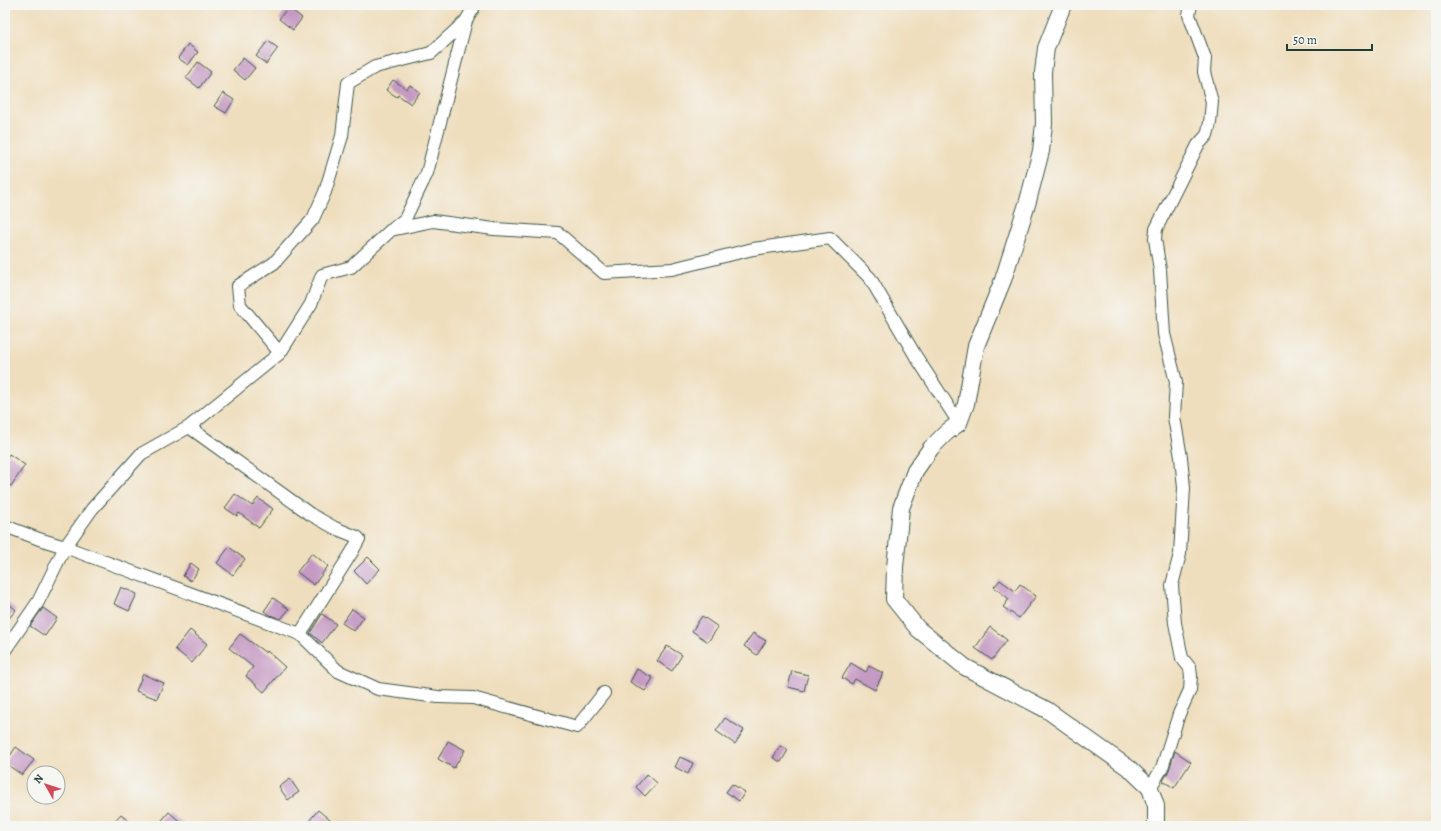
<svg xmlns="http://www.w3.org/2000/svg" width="1441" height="831" viewBox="0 0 1441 831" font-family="Alegreya,serif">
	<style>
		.building { fill: #c499c3 }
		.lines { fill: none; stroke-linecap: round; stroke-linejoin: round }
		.minor-casing { stroke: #3e5549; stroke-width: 14 }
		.tertiary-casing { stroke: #3e5549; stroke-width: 18 }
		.minor { stroke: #fff; stroke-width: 12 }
		.tertiary { stroke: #fff; stroke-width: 16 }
	</style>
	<rect width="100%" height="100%" fill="#f6f6f2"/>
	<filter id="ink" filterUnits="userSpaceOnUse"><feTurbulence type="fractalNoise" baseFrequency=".025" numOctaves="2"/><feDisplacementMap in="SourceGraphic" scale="8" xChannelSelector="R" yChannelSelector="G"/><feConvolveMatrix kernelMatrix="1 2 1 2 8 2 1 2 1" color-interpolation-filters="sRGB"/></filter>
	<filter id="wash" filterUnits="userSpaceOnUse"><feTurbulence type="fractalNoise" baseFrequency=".012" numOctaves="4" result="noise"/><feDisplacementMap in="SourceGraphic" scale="16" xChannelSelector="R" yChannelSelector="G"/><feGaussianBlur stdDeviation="0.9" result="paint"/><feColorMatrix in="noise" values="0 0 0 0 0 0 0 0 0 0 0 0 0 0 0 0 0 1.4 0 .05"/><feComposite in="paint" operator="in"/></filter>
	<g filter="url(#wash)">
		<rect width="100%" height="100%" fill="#efdebd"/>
		<g id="blocks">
			<path class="building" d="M288,7L302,18L293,30L279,19Z
				M268,41L278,48L266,64L256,56Z
				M188,44L198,52L188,65L178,58Z
				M243,58L255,68L245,80L233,70Z
				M198,62L211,72L199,88L186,78Z
				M393,80L407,89L410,85L420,92L411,104L398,95L397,97L386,90Z
				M223,93L234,100L226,113L214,106Z
				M9,454L25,465L11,486L5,483V460Z
				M235,494L252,506L258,498L273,509L259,528L239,513L237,516L225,508Z
				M229,547L245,559L233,575L217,563Z
				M312,553L328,566L314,585L297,572Z
				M368,557L380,569L366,584L354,571Z
				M191,563L199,569L191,581L183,576Z
				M1000,580L1015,591L1020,584L1036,596L1019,618L1003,607L1009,599L994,587Z
				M121,587L137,594L129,611L114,604Z
				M273,598L289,609L281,619L270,615L264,611Z
				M5,600L16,610L5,623Z
				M43,608L57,618L45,636L30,626Z
				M352,609L364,617L354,631L342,623Z
				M322,614L336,624L322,643L310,633Z
				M702,616L718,627L708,642L692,631Z
				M990,627L1007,640L992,660L975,648Z
				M190,630L207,644L192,663L175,649Z
				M753,633L766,641L757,655L744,646Z
				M240,634L266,653L267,651L285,667L264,692L246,676L253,667L229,648Z
				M667,646L682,655L672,671L657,661Z
				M851,663L866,672L869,666L883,673L875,690L855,679L852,684L842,678Z
				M637,669L653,678L645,691L630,682Z
				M792,671L808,675L804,691L788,687Z
				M143,674L164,683L157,699L136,691Z
				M725,718L744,730L735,744L716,731Z
				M448,741L465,750L454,768L438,759Z
				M780,746L788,750L781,762L773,758Z
				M16,747L34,760L22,775L5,763Z
				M1175,751L1191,762L1174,788L1163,781L1169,770Z
				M680,757L693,763L688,774L675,767Z
				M647,774L657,783L645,796L636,787Z
				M290,779L299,792L288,800L279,787Z
				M732,784L745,792L739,801L726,792Z
				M318,810L331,821L327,826H305Z
				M169,812L185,826H157Z
				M121,814L134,826H110Z"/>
		</g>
	</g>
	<g filter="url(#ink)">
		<use href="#blocks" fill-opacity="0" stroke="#3e5549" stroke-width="1"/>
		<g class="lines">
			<defs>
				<path id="minor" d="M394,228L405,219L427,173L466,21
					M280,353L240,305L238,286L274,263L313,219L325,192L342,136L348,83L375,67L431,53L466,21L475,5
					M189,427L310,514L335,528L357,537L359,539L352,552L300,634
					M5,526L39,539L65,547L300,634L338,671L378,689L438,697L473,698L577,727L604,693
					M5,650L38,602L65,547L92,509L141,454L189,427L280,353L311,304L322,275L351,267L391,230L433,221L494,229L558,233L604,273L672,269L753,249L830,238L870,278L915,355L959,423
					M1150,788L1162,768L1179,714L1190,690L1191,676L1190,668L1182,658L1175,623L1172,585L1180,554L1184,488L1181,457L1174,417L1176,382L1164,334L1160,270L1155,239L1156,229L1198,145L1207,135L1210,123L1212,102L1204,72L1205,58L1189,15L1191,5"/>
				<path id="tertiary" d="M1063,5L1046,48L1043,72L1044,124L1041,151L1028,201L1003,280L976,346L966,404L959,423L947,432L931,448L915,471L901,508L895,567L894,599L918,629L965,667L1047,710L1130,769L1150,788L1156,806V826"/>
			</defs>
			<use href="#minor" class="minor-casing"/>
			<use href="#tertiary" class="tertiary-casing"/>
			<use href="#minor" class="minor"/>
			<use href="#tertiary" class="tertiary"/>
		</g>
	</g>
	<rect width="1441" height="831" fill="none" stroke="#f6f6f2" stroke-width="20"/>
	<g transform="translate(46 785) rotate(309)"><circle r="19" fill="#f6f6f2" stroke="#a0aca6"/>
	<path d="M0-3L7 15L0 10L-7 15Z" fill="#d1495b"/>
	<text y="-6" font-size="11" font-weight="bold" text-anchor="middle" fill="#1f3d34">N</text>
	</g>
	<path d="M1287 44v6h85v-6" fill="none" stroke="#1f3d34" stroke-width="2"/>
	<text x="1293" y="44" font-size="12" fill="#1f3d34" stroke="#f6f6f2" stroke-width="3" paint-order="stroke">50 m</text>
</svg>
